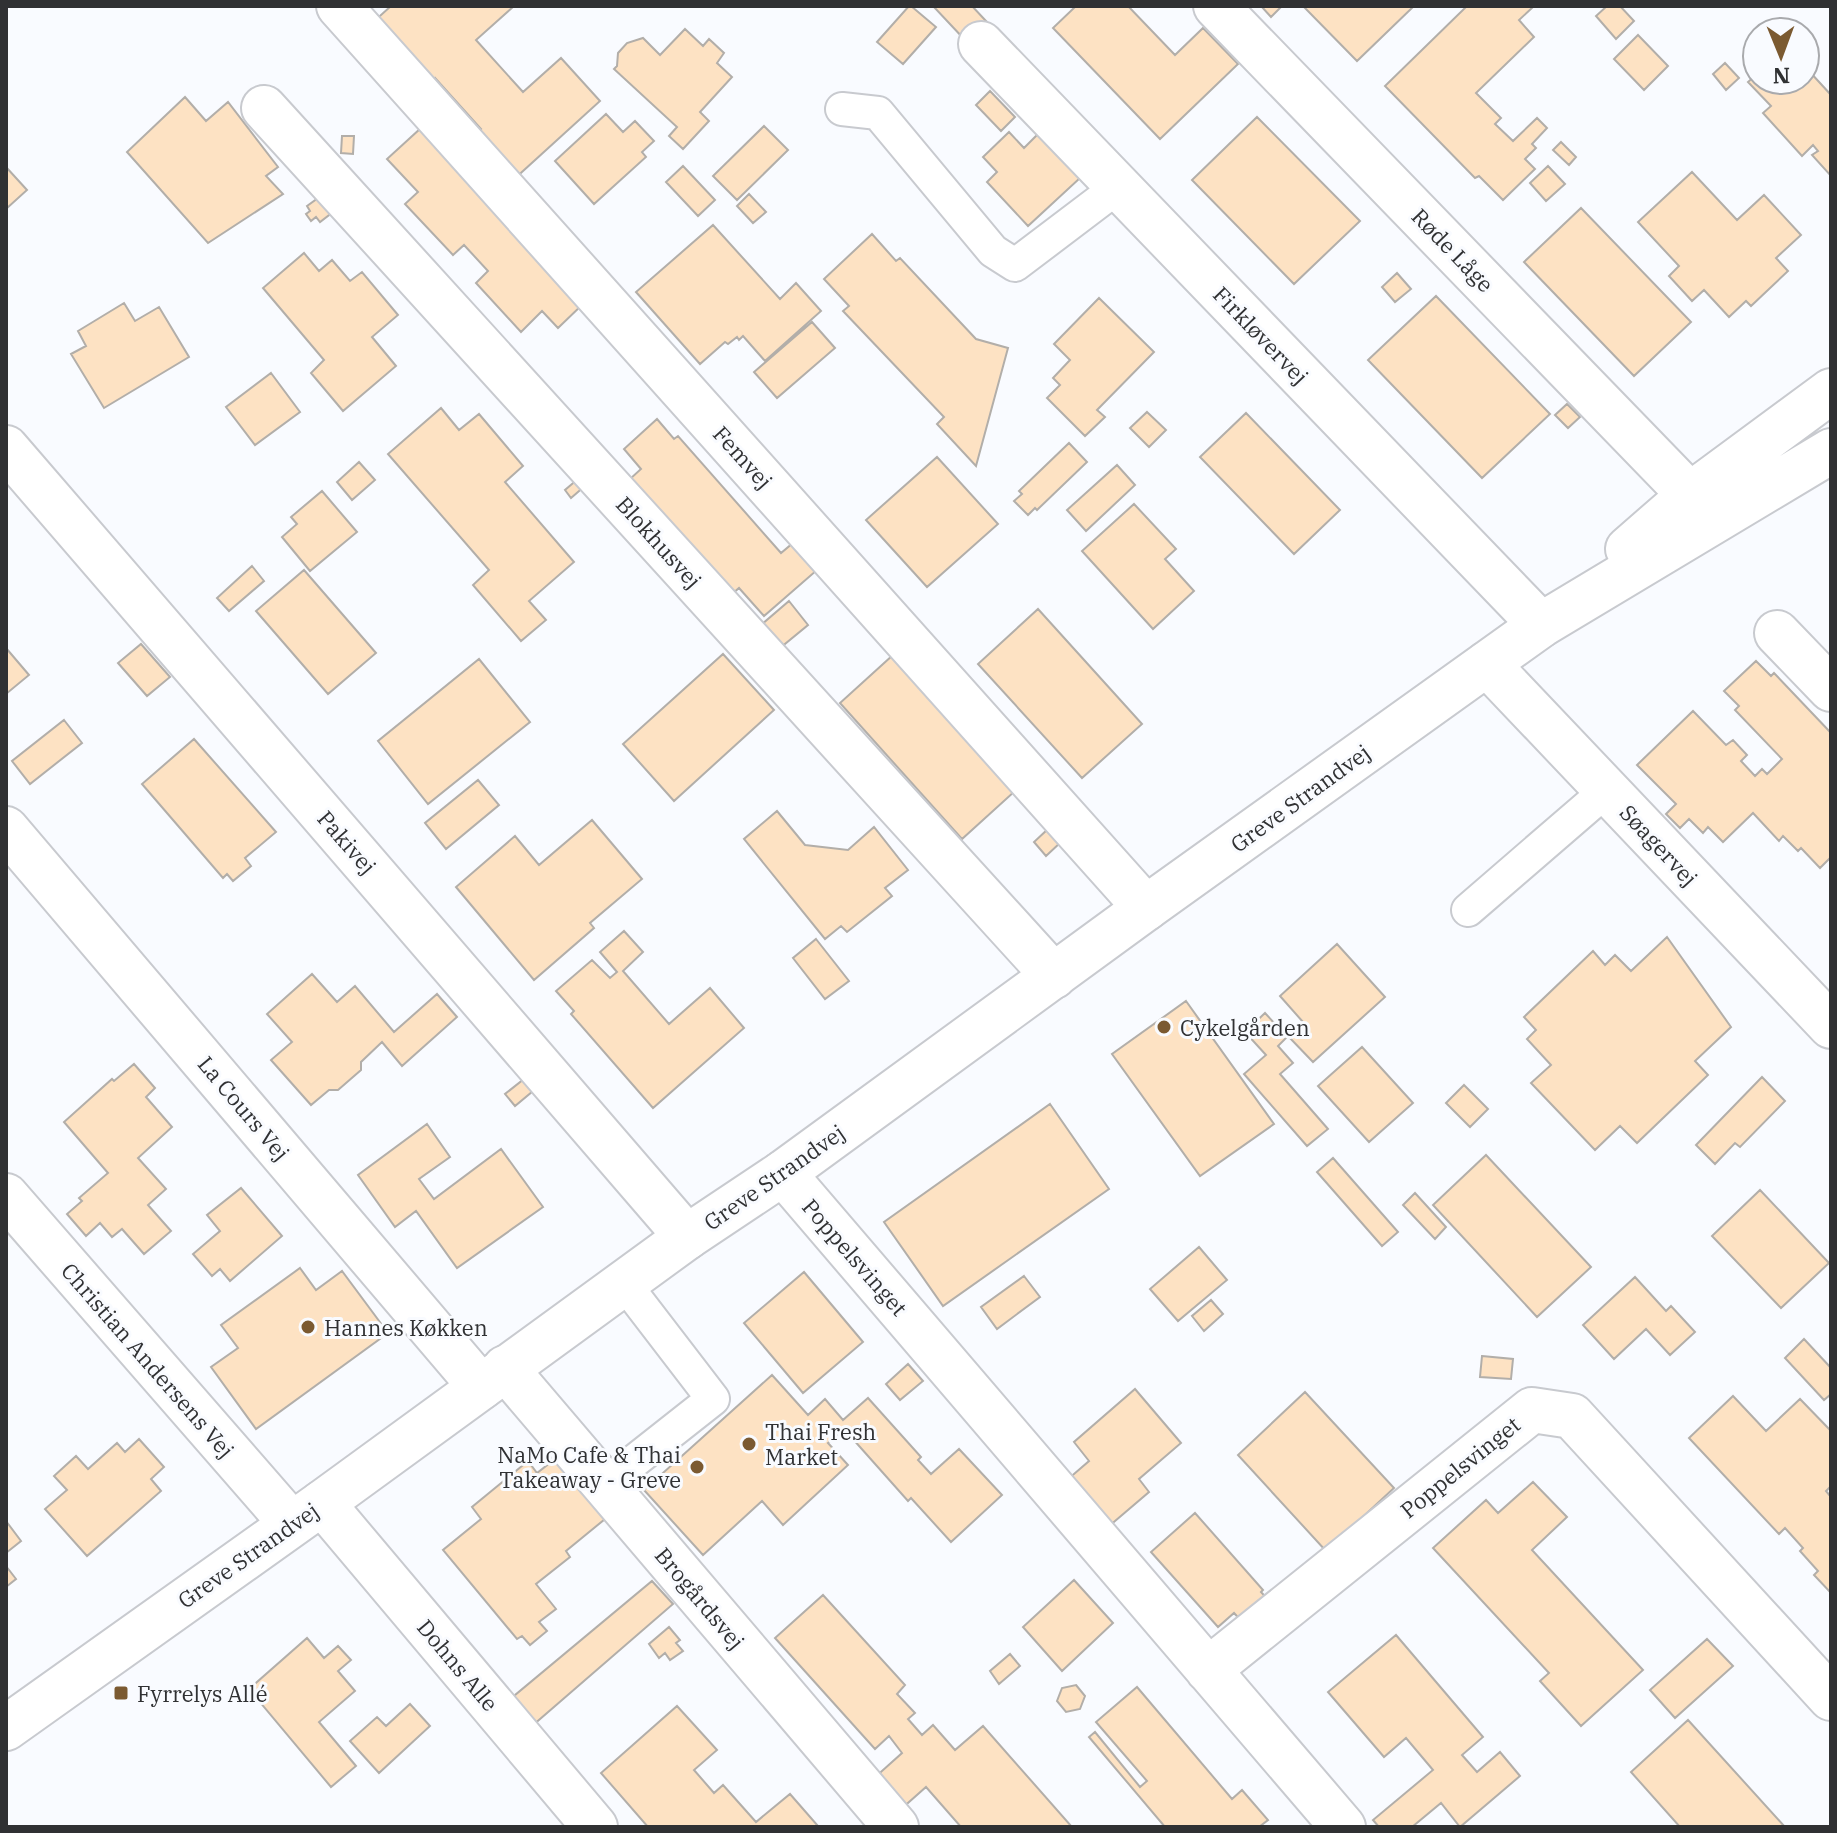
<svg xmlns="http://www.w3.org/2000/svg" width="1837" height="1833" viewBox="0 0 1837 1833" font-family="'IBM Plex Serif',serif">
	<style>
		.building { fill: #fde2c3; stroke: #b2aea9; stroke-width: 2 }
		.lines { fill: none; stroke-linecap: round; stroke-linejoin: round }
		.lane-casing { stroke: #c8cacf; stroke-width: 36 }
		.street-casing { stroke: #c8cacf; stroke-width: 48 }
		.secondary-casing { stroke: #c8cacf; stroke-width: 48 }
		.lane { stroke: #fff; stroke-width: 32 }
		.street { stroke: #fff; stroke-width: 44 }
		.secondary { stroke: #fff; stroke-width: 44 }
		.poi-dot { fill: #7b5a31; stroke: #f9fbff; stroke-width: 3 }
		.labels { text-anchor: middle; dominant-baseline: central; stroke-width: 6; stroke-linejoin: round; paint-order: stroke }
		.street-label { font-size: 22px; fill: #303133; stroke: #f9fbff }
		.poi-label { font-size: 22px; fill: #303133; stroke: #f9fbff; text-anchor: start }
	</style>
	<rect width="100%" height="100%" fill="#f9fbff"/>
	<path class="building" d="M391,6H512L513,7L476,40L523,92L561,58L600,101L512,181L472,138L481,129L435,78L427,85L371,24Z
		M909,6H911L936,27L903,64L877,42Z
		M933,6H972L986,21L965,40Z
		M1076,6H1128L1175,55L1203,28L1238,64L1160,139L1053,28Z
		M1261,6H1282L1271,17Z
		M1303,6H1414L1357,61Z
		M1467,6L1533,7L1519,20L1534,37L1476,93L1501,118L1495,124L1513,141L1537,118L1547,128L1532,144L1536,148L1525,159L1535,169L1503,200L1479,176L1475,178L1385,86Z
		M1607,6H1620L1634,21L1616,39L1596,16Z
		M685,29L703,46L709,39L724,53L717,63L732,77L700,112L709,121L683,149L669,136L677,127L614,69L617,66L618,53L627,43L643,38L660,55Z
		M1638,35L1668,66L1644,90L1614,59Z
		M1725,63L1739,78L1726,90L1713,74Z
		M1809,71L1831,95V176L1812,155L1818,151L1813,145L1802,156L1763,113L1771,106L1748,82L1757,74V80H1779L1789,90L1799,80H1805V75Z
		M990,91L1015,117L1001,131L976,105Z
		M185,97L206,121L228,102L278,167L266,176L283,194L208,243L127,152Z
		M606,114L623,132L635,121L654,141L642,152L646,157L594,204L555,161Z
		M1257,117L1360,221L1294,284L1192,180Z
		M764,126L788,150L737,200L713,176Z
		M421,128L584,303L558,328L542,311L521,332L476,283L488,271L464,245L453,255L405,204L418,192L387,159Z
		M1009,132L1024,148L1038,134L1080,178L1028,226L987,182L997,172L983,157Z
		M342,136H354L353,154L341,153Z
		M1561,142L1576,157L1569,165L1553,150Z
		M683,166L715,200L698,216L666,182Z
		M1548,166L1565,184L1546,201L1530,183Z
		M6,167L27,190L6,209Z
		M1692,172L1737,220L1764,195L1801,235L1776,258L1788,271L1751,306L1746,301L1729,317L1704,290L1692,301L1669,276L1679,266L1638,222Z
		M749,194L766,212L753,223L737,206Z
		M321,196L333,212L320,222L316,217L311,221L306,214L310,211L307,206Z
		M1581,208L1691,322L1634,376L1524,262Z
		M713,225L780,299L796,283L821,311L765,361L743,336L739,340L737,337L728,344L725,342L700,364L636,292Z
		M872,234L896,261L900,258L976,339L1008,348L976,466L937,424L944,417L843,311L849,306L824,279Z
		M304,253L319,271L332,260L350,281L362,272L398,315L372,337L396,366L343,411L311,373L324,360L263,288Z
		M1397,273L1411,289L1395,302L1382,287Z
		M1436,296L1550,414L1482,478L1368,360Z
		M1099,298L1154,352L1097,410L1105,417L1085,436L1047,398L1060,385L1053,378L1070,360L1054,344Z
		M124,303L135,321L159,307L189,357L104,408L71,354L86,346L78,331Z
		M812,322L835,348L777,398L754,372Z
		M271,373L300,412L255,445L226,407Z
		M1567,404L1580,417L1568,428L1555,415Z
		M441,408L459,430L479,414L523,466L505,482L574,562L529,601L546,620L521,641L473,585L489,570L388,454Z
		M1147,412L1166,430L1149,447L1130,428Z
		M1246,413L1340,510L1294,554L1200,457Z
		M657,419L674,439L678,436L781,553L793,543L817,570L764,616L739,588L732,594L630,479L641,469L624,449Z
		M1069,443L1087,462L1037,510L1035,508L1028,515L1014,501L1022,494L1019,491Z
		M937,457L998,524L927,587L866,520Z
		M359,462L375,480L352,500L337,482Z
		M1117,465L1135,485L1086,531L1067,510Z
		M579,478L586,485L571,498L565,490Z
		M322,491L357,532L310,571L282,537L297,524L291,517Z
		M1134,504L1176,549L1165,559L1194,591L1153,629L1082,551Z
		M252,566L264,581L229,611L217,598Z
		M304,570L376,653L328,694L256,611Z
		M789,601L808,625L780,648L761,625Z
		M1038,609L1142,724L1082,778L978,664Z
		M141,644L170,677L147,696L118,663Z
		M6,648L29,675L6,694Z
		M723,654L774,710L674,801L623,744Z
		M893,655L1015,791L962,839L840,703Z
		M479,659L530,722L428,804L378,741Z
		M1756,661L1771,676L1774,673L1831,733V857L1820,868L1801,848L1798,851L1783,836L1779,841L1753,813L1723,842L1708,827L1703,833L1689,819L1680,828L1666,814L1676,804L1637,765L1693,711L1726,745L1733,740L1747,755L1741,761L1755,776L1762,769L1767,774L1782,759L1735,710L1739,706L1724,691Z
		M64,720L82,743L30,784L12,761Z
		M194,739L276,832L245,858L251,866L233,881L227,874L223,878L142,784Z
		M478,780L499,805L446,849L425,823Z
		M777,811L805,845L848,850L874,827L908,870L885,888L892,896L847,932L841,926L825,939L744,839Z
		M592,820L642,879L590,923L594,928L534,980L456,887L515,836L539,865Z
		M1048,829L1061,842L1046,856L1034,842Z
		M624,931L643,952L623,971L669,1024L710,988L744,1028L653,1108L571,1014L574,1011L556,991L592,960L610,978L617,972L600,952Z
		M1667,937L1731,1027L1695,1061L1708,1075L1637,1143L1620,1126L1595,1150L1531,1083L1551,1065L1527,1039L1536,1030L1524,1017L1593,951L1605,965L1615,955L1631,971Z
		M816,939L849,981L825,999L793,958Z
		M1337,944L1385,997L1313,1062L1288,1036L1303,1022L1280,996Z
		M312,974L337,1002L355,986L394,1032L437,994L457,1017L402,1066L382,1042L361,1062V1070L338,1090H329L311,1105L271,1060L292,1042L267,1014Z
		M1186,1001L1274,1124L1200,1176L1112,1054Z
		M1265,1013L1287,1037L1278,1046L1293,1063L1280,1074L1328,1129L1307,1146L1244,1074L1266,1055L1245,1032Z
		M1362,1047L1413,1103L1369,1142L1318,1086Z
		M134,1064L155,1088L146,1097L172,1127L138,1158L166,1189L148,1205L171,1231L144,1254L122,1229L112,1237L100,1223L86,1236L67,1214L82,1201L79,1198L108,1173L64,1122L112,1079L114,1081Z
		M1762,1077L1785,1101L1740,1147L1735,1143L1715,1164L1696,1145Z
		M524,1079L533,1091L515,1106L505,1094Z
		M1464,1085L1488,1109L1470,1127L1446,1103Z
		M1050,1104L1109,1189L943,1306L884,1222Z
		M427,1124L450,1157L419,1179L434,1199L501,1149L543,1207L457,1268L416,1211L395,1227L358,1175Z
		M1486,1155L1591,1267L1537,1317L1433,1205Z
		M1333,1158L1398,1232L1382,1246L1317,1172Z
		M241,1188L282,1236L230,1281L220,1269L212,1276L193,1254L220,1231L207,1215Z
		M1760,1190L1829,1263L1781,1308L1712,1236Z
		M1415,1193L1446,1227L1435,1239L1403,1205Z
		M1199,1247L1227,1280L1178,1321L1150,1289Z
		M300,1268L316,1290L342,1271L388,1333L256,1429L211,1367L238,1348L221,1325Z
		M804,1272L863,1342L803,1393L744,1323Z
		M1024,1276L1040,1297L997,1329L981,1307Z
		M1635,1277L1666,1311L1671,1306L1695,1332L1670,1355L1646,1329L1614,1359L1583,1325Z
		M1211,1300L1223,1314L1204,1331L1192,1316Z
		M1804,1339L1831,1368V1394L1824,1400L1785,1358Z
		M1482,1356L1513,1359L1511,1379L1480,1377Z
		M908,1364L923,1381L900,1400L886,1384Z
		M772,1375L808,1415L825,1399L843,1420L868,1398L921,1457L918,1460L931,1474L959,1449L1002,1495L951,1542L911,1498L908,1501L844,1429L828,1443L848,1465L783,1525L762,1501L703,1555L644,1490Z
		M1135,1389L1181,1443L1139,1479L1149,1492L1108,1527L1067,1480L1089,1461L1074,1442Z
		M1305,1392L1394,1488L1326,1551L1238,1455Z
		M1733,1396L1766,1431L1800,1399L1831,1431V1486L1826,1491L1831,1497V1593L1814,1575L1818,1571L1800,1551L1803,1548L1785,1528L1779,1534L1689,1438Z
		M139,1439L164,1467L151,1479L161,1491L87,1556L45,1509L67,1490L54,1476L76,1456L88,1469L117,1443L125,1452Z
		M555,1459L605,1519L566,1551L570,1557L536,1584L556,1609L539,1622L547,1631L530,1645L522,1636L517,1639L443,1550L481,1519L472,1507L528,1461L537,1473Z
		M1533,1482L1567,1517L1532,1550L1643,1670L1581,1726L1540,1681L1549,1673L1433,1548L1486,1500L1498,1513Z
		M1195,1513L1263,1590L1261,1592L1272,1604L1247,1627L1234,1613L1218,1627L1151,1552Z
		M6,1521L21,1541L6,1553Z
		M6,1566L16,1579L6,1587Z
		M1074,1580L1113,1623L1062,1671L1023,1627Z
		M652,1581L673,1604L525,1732L503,1705Z
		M823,1595L905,1685L897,1694L915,1713L908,1719L922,1735L933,1725L955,1750L983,1726L1072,1827H961L926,1787L900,1810L873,1779L902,1753L889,1736L875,1749L775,1638Z
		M669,1627L680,1640L676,1643L683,1651L670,1660L665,1653L659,1658L649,1644Z
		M1396,1635L1483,1737L1462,1755L1477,1772L1500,1752L1520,1776L1460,1827L1441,1803L1412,1827H1379L1373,1820L1433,1770L1406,1738L1384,1757L1328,1692Z
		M307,1638L324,1658L338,1646L351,1660L338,1671L355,1691L319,1722L356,1766L331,1787L249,1689Z
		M1707,1639L1733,1666L1675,1718L1650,1690Z
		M1010,1654L1020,1666L999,1684L990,1671Z
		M1076,1685L1085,1696L1080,1709L1066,1712L1057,1701L1062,1688Z
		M1137,1687L1232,1799L1242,1790L1268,1820L1259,1827H1165L1089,1737L1095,1732L1140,1787L1147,1781L1096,1722Z
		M410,1704L430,1726L379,1773L350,1741L377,1717L386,1726Z
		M677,1706L717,1750L694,1770L714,1793L723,1785L756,1822L790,1794L818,1826L648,1827L601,1773Z
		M1688,1720L1785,1827H1680L1631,1772Z"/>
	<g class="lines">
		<defs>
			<path id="lane" d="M842,109L878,113L993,251L1015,265L1118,187
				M1468,910L1607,790
				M604,1485L713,1399L624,1283"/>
			<path id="street" d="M339,6L1146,908
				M1216,6L1690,495
				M981,44L1541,625
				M264,108L1054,976
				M6,448L687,1237
				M1777,633L1831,689
				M1487,664L1831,1026
				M6,829L481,1387
				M783,1173L1343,1827
				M6,1196L291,1523
				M505,1368L896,1827
				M322,1503L595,1827
				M1208,1670L1532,1410L1572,1416L1831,1698"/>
			<path id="secondary" d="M1628,549L1690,495L1831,391
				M6,1728L322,1503L687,1237L783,1173L1146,908L1541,625L1831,451"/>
		</defs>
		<use href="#lane" class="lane-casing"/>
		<use href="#street" class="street-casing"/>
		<use href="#secondary" class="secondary-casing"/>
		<use href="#lane" class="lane"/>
		<use href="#street" class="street"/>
		<use href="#secondary" class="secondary"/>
	</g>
	<g class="poi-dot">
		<circle cx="1164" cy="1027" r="8"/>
		<circle cx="308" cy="1327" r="8"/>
		<circle cx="749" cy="1444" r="8"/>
		<circle cx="697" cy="1467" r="8"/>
		<rect x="113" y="1685" width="16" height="16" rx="4"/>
	</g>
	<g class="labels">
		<g class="street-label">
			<text transform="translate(1453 250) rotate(46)">Røde Låge</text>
			<text transform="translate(1261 335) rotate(46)">Firkløvervej</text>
			<text transform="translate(743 457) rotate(48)">Femvej</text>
			<text transform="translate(659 542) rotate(48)">Blokhusvej</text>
			<text transform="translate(1300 798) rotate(-36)">Greve Strandvej</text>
			<text transform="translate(347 842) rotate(49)">Pakivej</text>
			<text transform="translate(1659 845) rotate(47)">Søagervej</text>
			<text transform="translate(244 1108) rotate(50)">La Cours Vej</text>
			<text transform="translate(774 1177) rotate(-35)">Greve Strandvej</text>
			<text transform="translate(855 1257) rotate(49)">Poppelsvinget</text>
			<text transform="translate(148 1360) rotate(49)">Christian Andersens Vej</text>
			<text transform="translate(1460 1467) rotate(-39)">Poppelsvinget</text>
			<text transform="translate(248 1555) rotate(-35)">Greve Strandvej</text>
			<text transform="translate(700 1598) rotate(50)">Brogårdsvej</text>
			<text transform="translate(458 1665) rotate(50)">Dohns Alle</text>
		</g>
		<g class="poi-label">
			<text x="1180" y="1027">Cykelgården</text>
			<text x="324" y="1327">Hannes Køkken</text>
			<text x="765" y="1431">Thai Fresh<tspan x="765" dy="25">Market</tspan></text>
			<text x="681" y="1454" text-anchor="end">NaMo Cafe &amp; Thai<tspan x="681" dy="25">Takeaway - Greve</tspan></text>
			<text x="137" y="1693">Fyrrelys Allé</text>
		</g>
	</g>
	<rect width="1837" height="1833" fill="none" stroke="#303133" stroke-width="16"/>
	<g transform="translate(1781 56) rotate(179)"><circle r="38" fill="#f9fbff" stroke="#a9aaad" stroke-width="2"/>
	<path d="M0-6L14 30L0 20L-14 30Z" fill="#7b5a31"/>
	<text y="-12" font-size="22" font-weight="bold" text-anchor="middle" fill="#303133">N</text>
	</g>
</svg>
